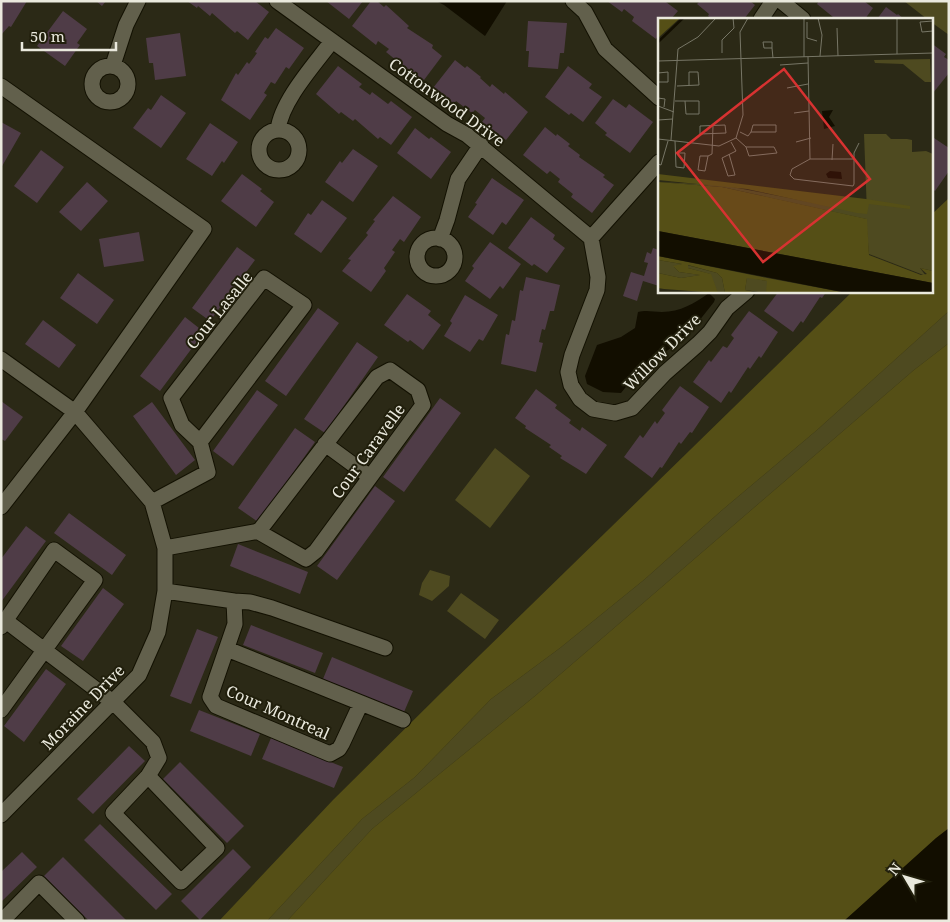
<svg xmlns="http://www.w3.org/2000/svg" width="950" height="922" viewBox="0 0 950 922" font-family="'Noto Serif',serif">
	<style>
		.green { fill: #4e4a20 }
		.forest { fill: #554f16 }
		.water { fill: #120e00 }
		.building { fill: #4f3c47 }
		.lines { fill: none; stroke-linecap: round; stroke-linejoin: round }
		.minor-casing { stroke: #131102; stroke-width: 17 }
		.minor { stroke: #62604c; stroke-width: 15 }
		.labels { text-anchor: middle; dominant-baseline: central; stroke-width: 4; stroke-linejoin: round; paint-order: stroke }
		.street-label { font-size: 16px; fill: #eae9dd; stroke: #211f0c }
		.inset-river { fill: none; stroke: #120e00; stroke-width: 2.5 }
		.inset-road { fill: none; stroke: #777666; stroke-width: 1 }
		.view { fill: #d73231; fill-opacity: 0.15; stroke: #d73231; stroke-width: 2.5 }
		.inset-edge { fill: none; stroke: #eae9dd; stroke-width: 2.5 }
	</style>
	<rect width="100%" height="100%" fill="#2b2916"/>
	<path class="green" d="M904,1H949V35L931,22V19H927Z
		M949,311V343L914,370L535,696L372,829L287,921H267L362,819L415,777L491,699L560,648L645,579L721,511L817,430Z
		M495,448L530,476L490,528L455,500Z
		M430,570L450,576L449,586L432,601L419,595L422,583Z
		M461,593L499,620L485,639L447,611Z"/>
	<path class="forest" d="M949,198V311L817,430L721,511L645,579L560,648L491,699L415,777L362,819L267,921H219L333,800L442,692L853,291H931V215Z
		M949,343V828L844,921H287L372,829L535,696L914,370Z"/>
	<path class="water" d="M436,1H507L485,36L444,5Z
		M709,293L715,299L714,302L687,336L637,373L621,393L603,392L587,384L585,376L597,345L621,337L635,328L638,312C647,310 653,312 662,312C680,312 695,303 709,293Z
		M949,828V921H844L936,838Z"/>
	<path class="building" d="M1,1H27L11,27L9,26L1,35Z
		M96,1H106L102,6Z
		M187,1H255L269,12L248,40L237,31L235,33L212,13L210,16L198,6L197,8Z
		M326,1H363L349,19Z
		M371,1H377L384,7L386,5L409,26L407,28L433,45L432,48L442,56L421,84L400,67L402,65L386,52L389,49L378,41L376,45L352,26Z
		M607,1H667L666,2L678,11L671,19H659V35L656,39L632,21L634,17L624,9L622,12Z
		M700,1H750L755,5L744,19H712L708,16L709,14L697,4Z
		M819,1H864L873,8L865,19H831L833,17L817,4Z
		M886,7L897,15L898,14L904,19H877Z
		M63,11L87,29L77,43L80,45L65,66L37,46Z
		M528,21L567,23L564,53H560L558,69L528,67L529,51H526Z
		M276,28L304,48L289,69L286,67L275,84L271,82L264,93L267,95L250,120L221,100L236,73L238,75L247,62L249,64L257,53L255,52L265,37L268,39Z
		M180,33L186,76L155,80L153,63H149L146,38Z
		M931,43L946,54L944,57L949,60V73L933,93L931,91Z
		M455,60L465,68L467,66L481,77L480,78L490,87L492,84L504,94L505,92L528,112L506,140L482,122L485,118L475,110L472,113L456,101L454,104L433,88Z
		M338,66L362,84L359,87L370,95L372,92L388,104L391,101L412,117L391,145L380,137L378,139L355,119L353,121L341,112L339,114L316,94Z
		M568,66L592,84L589,88L602,97L583,122L571,113L569,115L545,97Z
		M161,95L186,113L161,148L133,128L148,108L151,110Z
		M613,99L626,108L629,104L653,122L630,153L605,135L607,133L595,123Z
		M1,122L21,133L1,168Z
		M210,123L238,142L224,163L222,161L212,176L186,159Z
		M545,127L556,136L557,134L570,144L568,146L580,155L579,157L605,175L603,177L614,185L592,213L571,197L573,194L558,182L560,179L550,171L547,174L523,155Z
		M415,128L429,139L431,137L451,152L431,179L397,153Z
		M934,138L949,148V171L935,191L931,188V142Z
		M353,149L378,166L353,202L325,182L340,161L342,163Z
		M41,150L64,167L37,203L14,186Z
		M242,174L262,189L260,191L274,202L256,227L221,201Z
		M492,178L524,200L506,225L502,222L493,235L468,217L477,204L475,203Z
		M87,182L108,201L81,231L59,212Z
		M393,196L421,217L404,242L400,239L392,250L395,252L384,268L386,271L371,292L342,271L351,260L348,259L368,235L366,233L375,221L373,220Z
		M322,200L347,218L321,253L294,234L308,213L311,215Z
		M531,217L555,235L553,239L565,248L547,273L534,264L532,266L508,248Z
		M139,232L144,261L104,267L99,239Z
		M490,242L521,264L503,289L500,286L490,299L465,281L474,268L472,266Z
		M237,247L255,260L210,321L192,308Z
		M653,248L659,250V286L643,281L637,301L623,296L631,272L644,276L648,263L644,262L647,252L651,254Z
		M78,273L114,300L97,324L60,298Z
		M526,277L560,285L554,311H550L545,330L542,329L539,342L543,343L536,372L501,364L506,334L509,335L512,320L515,321L520,290L523,291Z
		M779,291L783,292L827,291L822,298L820,297L803,323L801,321L793,332L764,311Z
		M407,294L431,311L428,315L441,325L423,350L410,340L408,342L384,325Z
		M465,295L498,315L483,341L479,339L470,352L444,336L452,323L450,321Z
		M318,308L339,323L286,396L265,381Z
		M749,311L778,332L761,358L759,356L750,369L748,367L731,393L729,391L721,403L693,382L709,360L711,362L723,346L727,348L734,338L731,335Z
		M185,317L204,332L160,391L140,376Z
		M43,320L76,345L59,368L25,344Z
		M357,342L378,357L325,433L304,419Z
		M680,386L709,407L692,433L690,432L681,444L679,442L662,468L660,467L652,478L624,457L640,435L643,438L655,421L657,424L665,413L662,410Z
		M536,389L557,405L555,408L571,420L569,423L580,431L582,427L607,445L586,474L560,458L562,456L549,447L551,445L525,428L526,426L515,418Z
		M257,390L278,405L233,466L213,451Z
		M440,398L461,413L404,492L383,477Z
		M1,401L23,417L5,441L1,439Z
		M152,402L195,460L176,475L133,416Z
		M295,428L315,442L258,522L238,508Z
		M375,486L395,501L337,580L317,566Z
		M69,513L126,555L112,575L54,533Z
		M26,526L46,541L1,602V559Z
		M238,544L308,572L300,594L230,566Z
		M103,588L124,604L83,661L61,646Z
		M251,625L323,653L315,673L243,645Z
		M197,629L218,637L191,704L170,696Z
		M332,657L413,691L404,712L323,679Z
		M46,669L66,684L24,742L4,726Z
		M199,710L260,734L251,756L190,731Z
		M271,738L343,767L334,788L262,759Z
		M129,746L145,761L93,814L77,799Z
		M180,762L244,826L227,843L163,779Z
		M100,824L172,894L156,910L84,840Z
		M233,849L251,867L200,920L181,901Z
		M22,852L37,867L1,902V872Z
		M63,857L127,921H89L44,876Z"/>
	<g class="lines">
		<defs>
			<path id="minor" d="M277,1L447,124L467,135L591,238
				M573,1L585,12L605,49L659,98
				M781,1L803,19
				M761,19L773,1
				M113,65L126,25L138,1
				M92 84a18 18 0 1 1 36 0a18 18 0 1 1-36 0Z
				M1,86L204,229L75,412L1,507
				M259 150a20 20 0 1 1 40 0a20 20 0 1 1-40 0Z
				M278,130C281,101 315,64 332,41
				M659,162L591,238L598,277L597,290L572,355L568,372L571,385L580,399L593,409L615,413L632,408L665,373L698,344L710,332L727,308L747,291
				M417 257a19 19 0 1 1 38 0a19 19 0 1 1-38 0Z
				M440,239L447,220L458,179L481,145
				M1,359L75,412L152,502L165,548V591L158,632L139,675L1,815
				M325,444L370,477
				M152,502L208,472L200,442L304,305L264,278L171,398L182,425L200,442
				M165,548L259,531L377,377L390,370L418,390L423,405L316,551L306,559L257,531
				M165,591L234,601L235,624L210,697L216,706L330,754L339,749L342,744L361,703L227,649
				M234,601L250,602L272,608L385,648
				M6,621L114,703L153,742L159,758L148,776L217,848L181,882L113,813L148,776
				M1,627L54,550L95,580L1,710
				M361,703L403,720
				M2,921L39,883L77,921"/>
		</defs>
		<use href="#minor" class="minor-casing"/>
		<use href="#minor" class="minor"/>
	</g>
	<g class="labels">
		<g class="street-label">
			<text transform="translate(447 102) rotate(36)">Cottonwood Drive</text>
			<text transform="translate(219 310) rotate(-51)">Cour Lasalle</text>
			<text transform="translate(662 352) rotate(-45)">Willow Drive</text>
			<text transform="translate(368 451) rotate(-54)">Cour Caravelle</text>
			<text transform="translate(83 707) rotate(-46)">Moraine Drive</text>
			<text transform="translate(278 712) rotate(24)">Cour Montreal</text>
		</g>
	</g>
	<g transform="translate(658 18)">
		<rect width="275" height="275" fill="#2b2916"/>
		<path d="M272,41L273,64H267L245,46L217,45L216,42ZM206,116H228L233,121H249L254,122V134L268,133L275,136V253L262,250L268,258L211,236L208,201L64,169L0,164L64,167L209,195ZM0,242L24,246L16,249L21,254L43,257L23,260L0,255ZM29,247L59,255L64,260L67,275L59,274L52,256L30,250ZM89,259L109,263L111,269L108,275L87,272Z" fill="#4e4a20"/>
		<path d="M0,0H22L0,20ZM0,156L208,181L252,188V191L211,186L209,196L199,195L89,171L0,162ZM0,164L64,169L209,201L211,237L263,257L269,256L262,250L275,253V265L0,213ZM0,238L99,258L189,275H108L109,263L89,260L87,272L100,275H67L64,260L59,255L30,247V250L53,256L60,275L6,271L0,270V255L23,260L42,257L21,254L15,248L24,246L0,242Z" fill="#554f16"/>
		<path d="M175,92L171,99L177,108L166,111L164,93ZM172,153L183,154L184,161L170,160L168,156ZM0,213L275,265V275H189L0,238Z" fill="#120e00"/>
		<path class="inset-river" d="M0,24L25,0"/>
		<path class="inset-road" d="M146,0V39M160,0L164,17L162,38M239,0V36M275,3L262,4L264,14L275,13M149,4V20L159,23M179,10L180,38M114,30H106L105,24H114V30L115,40M64,35V22L76,10L75,0M150,39L152,141M0,43L275,35M122,47L150,45M0,55L10,54V64H0M19,68L41,67L40,54H31V67M129,70L150,66M0,80L7,81L6,89M17,83H41V96H28L27,83M0,88L16,94M136,95L151,93M0,102L15,101M67,107L68,115L42,116V108ZM82,114L90,118L93,114H118V107H95L93,114M78,120L88,129H116L119,135L91,138L88,129M0,121L61,128L78,120L85,97L82,14L90,0M13,122L20,31L40,19L58,0M17,123L18,149L26,150L27,135H19M138,124L153,120M71,136L77,157L70,158L64,140L78,133L73,124M50,138H42L40,152L47,153L50,138L54,136L55,108M196,141H152L134,151L132,157L136,161L195,168L196,166V135L201,125M174,142L175,126M0,146L3,147L10,123"/>
		<path class="view" d="M126,51L212,161L105,244L19,135Z"/>
		<rect width="275" height="275" class="inset-edge"/>
	</g>
	<rect width="950" height="922" fill="none" stroke="#eae9dd" stroke-width="5"/>
	<g transform="translate(905 877) rotate(308)" stroke="#211f0c" stroke-width="4" paint-order="stroke">
	<path d="M0-4L9 19L0 12L-9 19Z" fill="#eae9dd"/>
	<text y="-8" font-size="14" font-weight="bold" text-anchor="middle" fill="#eae9dd">N</text>
	</g>
	<path d="M22 42v8h94v-8" fill="none" stroke="#eae9dd" stroke-width="2.5"/>
	<text x="30" y="42" font-size="15" fill="#eae9dd" stroke="#211f0c" stroke-width="4" paint-order="stroke">50 m</text>
</svg>
